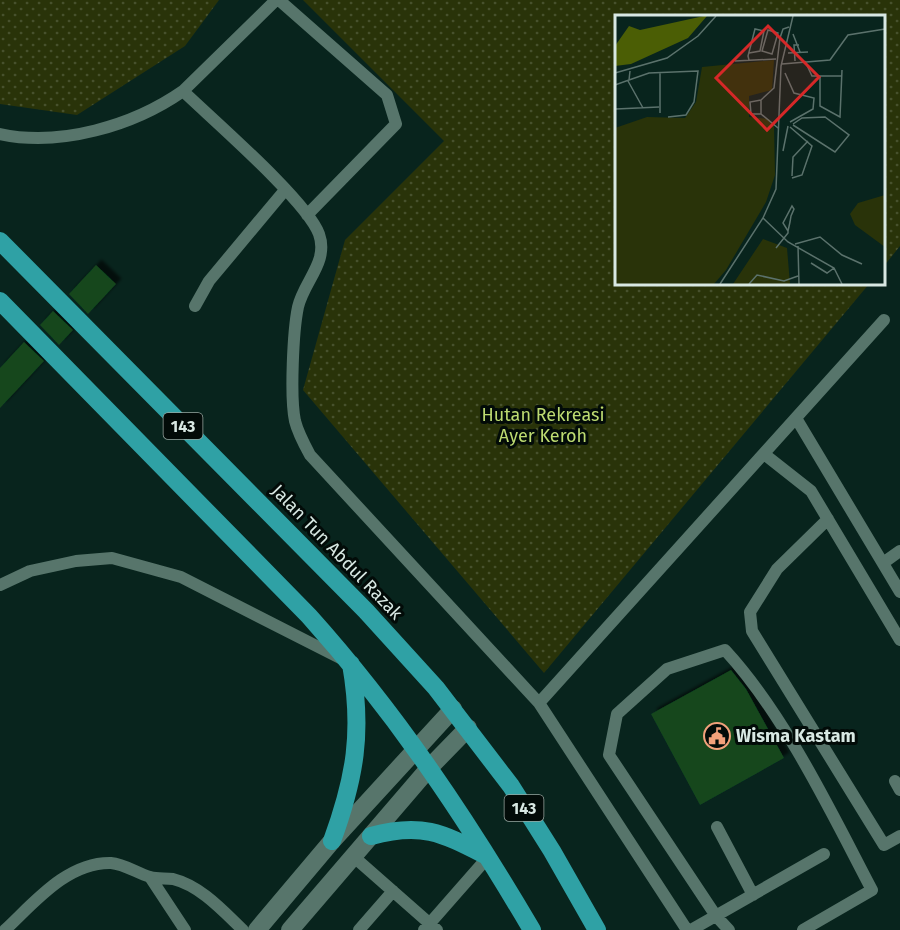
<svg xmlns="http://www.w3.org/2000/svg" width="900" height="930" viewBox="0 0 900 930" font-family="'Fira Sans',sans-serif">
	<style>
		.park { fill: url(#park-dots) }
		.building { fill: #13471f; filter: url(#shadow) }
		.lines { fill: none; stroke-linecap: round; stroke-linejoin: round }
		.lane { stroke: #57756b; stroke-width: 12 }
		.street { stroke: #57756b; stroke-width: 18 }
		.highway { stroke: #2fa1a5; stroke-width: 18 }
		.labels { text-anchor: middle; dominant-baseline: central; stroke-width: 6; stroke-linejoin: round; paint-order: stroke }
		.shield { fill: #020b08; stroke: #98a6a1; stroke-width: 1.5 }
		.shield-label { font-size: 16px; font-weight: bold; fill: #d8e8e3 }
		.park-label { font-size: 18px; fill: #bddb71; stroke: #020b08 }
		.street-label { font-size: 18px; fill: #d8e8e3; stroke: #020b08 }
		.poi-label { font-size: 18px; font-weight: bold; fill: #d8e8e3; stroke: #020b08; text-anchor: start }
		.inset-road { fill: none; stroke: #5b726c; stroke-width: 1.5 }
		.view { fill: #d62828; fill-opacity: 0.15; stroke: #d62828; stroke-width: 3 }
		.inset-edge { fill: none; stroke: #d8e8e3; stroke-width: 3 }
	</style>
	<defs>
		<pattern id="park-dots" width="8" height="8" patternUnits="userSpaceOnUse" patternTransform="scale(1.5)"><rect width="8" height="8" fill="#293309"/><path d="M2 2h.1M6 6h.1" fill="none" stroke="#47512d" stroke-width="1.8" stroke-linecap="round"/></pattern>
		<filter id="shadow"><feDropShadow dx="5.5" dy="-5.5" stdDeviation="1.5" flood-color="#0009"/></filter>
	</defs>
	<rect width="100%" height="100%" fill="#08241d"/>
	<path class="park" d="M0,0H219L185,46L77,115L0,104Z
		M303,0H900V246L884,266V16H616V284H869L544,673L303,390L345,240L444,141Z"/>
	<path class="building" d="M96,265L116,284L88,314L69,294Z
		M53,311L73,330L59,345L40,325Z
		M24,342L44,361L0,408V368Z
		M731,670L746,689L784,758L700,805L651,714Z"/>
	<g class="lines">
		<path class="lane" d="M279,0L387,95L396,124L307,215
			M183,91L276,0
			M0,134C60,147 133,126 183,91C212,119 307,201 319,234C329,262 304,281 298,307C293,331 290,398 295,421C298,433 304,444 310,455L539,703L687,930
			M195,306L209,281L285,190
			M796,418L900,592
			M764,454L811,491L900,640
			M828,519L777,569L750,612L752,631L884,845L900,836
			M883,563L900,551
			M0,585L30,571L76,561L112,558L181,577L342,659
			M539,703L884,320
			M895,781L900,790
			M717,827L753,895
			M354,857L437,930
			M150,877L185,930
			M5,930C34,903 67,862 111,863C124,864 137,873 150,877C157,879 165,878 173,879C201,886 223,911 243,930
			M359,930L393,891
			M424,930L488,857
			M691,930L824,854
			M729,930L716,916L609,755L617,714L667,669L725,650C785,715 831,812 872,890L803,930"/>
		<path class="street" d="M257,930L332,841L453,709
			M290,930L430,767L468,728"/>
		<path class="highway" d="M0,241L366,611L436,688L511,786L552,851L597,930
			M0,301L309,616C396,713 466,818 532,930
			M371,836C422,822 442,833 487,856
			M332,841C355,778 363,732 351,664"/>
	</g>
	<defs>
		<symbol id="civic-ring" viewBox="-11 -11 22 22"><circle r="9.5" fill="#020b08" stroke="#f1a17b" stroke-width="1.5"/><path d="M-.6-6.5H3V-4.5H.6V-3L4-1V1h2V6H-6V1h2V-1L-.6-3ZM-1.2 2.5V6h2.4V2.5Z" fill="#f1a17b"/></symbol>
	</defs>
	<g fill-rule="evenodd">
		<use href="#civic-ring" x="702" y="721" width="30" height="30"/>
	</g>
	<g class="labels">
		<g class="shield">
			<rect x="163.5" y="413" width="39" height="26" rx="4.5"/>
			<rect x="504.5" y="795" width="39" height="26" rx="4.5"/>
		</g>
		<g class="shield-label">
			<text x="183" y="426">143</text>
			<text x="524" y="808">143</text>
		</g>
		<g class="park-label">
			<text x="543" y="415">Hutan Rekreasi<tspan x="543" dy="21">Ayer Keroh</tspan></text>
		</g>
		<g class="street-label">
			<text transform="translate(337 552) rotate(46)">Jalan Tun Abdul Razak</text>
		</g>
		<g class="poi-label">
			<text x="736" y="736">Wisma Kastam</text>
		</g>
	</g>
	<g transform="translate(615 15)">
		<rect width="270" height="270" fill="#08241d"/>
		<path d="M270,180V232L240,210L235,199L243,188Z" fill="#293309"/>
		<path d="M89,1H92L73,23L16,49L0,51V31L14,11L25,15Z" fill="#4b5e05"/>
		<path d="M159,45L157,75L134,81V102L154,104L159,111L160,160L151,187L111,255L99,269H0V113L32,102L70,103L81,87L87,52ZM148,224L172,233L175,269H118Z" fill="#293309"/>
		<path class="inset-road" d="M153,15L163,18L157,39L147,36ZM178,19L185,37M173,38L193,37M134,45L133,41L140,14L149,16L145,36L134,38M120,46L161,44M180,46L179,30H184M190,46L197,61H227M167,49L215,45L233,20L270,14M0,58L52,43L83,21L101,1M45,58V98M170,58L179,78L199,83L198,94L175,107M205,61V91L225,102L227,55M14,65L34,58L83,56L79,87L71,100L53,102M13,66L28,93M0,70L14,65L15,56M146,85L135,87L136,99H146M1,94L44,92M178,109L187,103L210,102L234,120L220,137L178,110M175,112L197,131L187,160L177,163M163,113L146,99V85L159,73L165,23L168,14L174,12M168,136L173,111M177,161L178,142L193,126M148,203L173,227L219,253L227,269M180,229L205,222L227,240L247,249M183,231L184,269M161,233L173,218V216L175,207L176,201L179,194L177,191L168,208L173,216M196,248L212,258L219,253M105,269L148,203L161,174L166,51L178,1M134,269L142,260L169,266L183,261"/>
		<path class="view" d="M153,11L204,62L152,115L101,63Z"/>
		<rect width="270" height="270" class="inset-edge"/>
	</g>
</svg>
